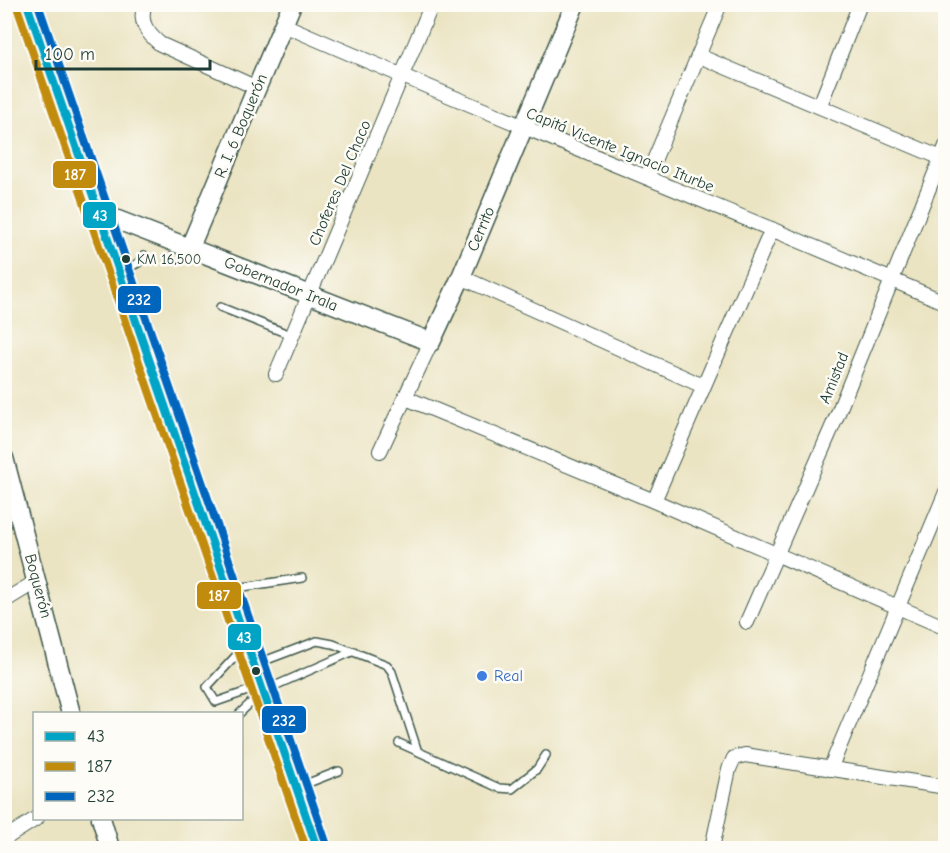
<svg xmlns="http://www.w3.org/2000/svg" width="950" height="853" viewBox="0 0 950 853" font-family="'Comic Neue',sans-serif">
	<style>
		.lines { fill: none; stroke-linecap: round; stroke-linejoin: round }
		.service-casing { stroke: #3e5649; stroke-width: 10 }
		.minor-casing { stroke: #3e5649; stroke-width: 16 }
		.tertiary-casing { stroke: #3e5649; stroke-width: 21 }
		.secondary-casing { stroke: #3e5649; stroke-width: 22 }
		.primary-casing { stroke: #3e5649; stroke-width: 26 }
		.service { stroke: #fff; stroke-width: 7 }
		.minor { stroke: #fff; stroke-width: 14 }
		.tertiary { stroke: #fff; stroke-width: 18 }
		.secondary { stroke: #fff; stroke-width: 20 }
		.primary { stroke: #fff; stroke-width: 22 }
		.bus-1-casing { stroke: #fdfcf7; stroke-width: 12 }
		.bus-2-casing { stroke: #fdfcf7; stroke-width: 12 }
		.bus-3-casing { stroke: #fdfcf7; stroke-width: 12 }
		.bus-1 { stroke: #02a4c6; stroke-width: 8 }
		.bus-2 { stroke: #c18c0d; stroke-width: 8 }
		.bus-3 { stroke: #0065bd; stroke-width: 8 }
		.bus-dot { fill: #1f3d34; stroke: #fdfcf7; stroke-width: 2 }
		.shop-dot { fill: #3f7fe0; stroke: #fdfcf7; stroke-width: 2 }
		.labels { text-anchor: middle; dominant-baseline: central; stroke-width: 5; stroke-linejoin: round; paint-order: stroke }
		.bus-label { font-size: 14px; fill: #1f3d34; stroke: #fdfcf7; text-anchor: start }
		.street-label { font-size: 16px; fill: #1f3d34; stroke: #fdfcf7 }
		.shop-label { font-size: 16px; fill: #366cbe; stroke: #fdfcf7; text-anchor: start }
		.line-badge { stroke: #fdfcf7; stroke-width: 2 }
		.badge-label { font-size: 16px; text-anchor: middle; font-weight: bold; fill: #fff }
	</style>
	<rect width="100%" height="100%" fill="#fdfcf7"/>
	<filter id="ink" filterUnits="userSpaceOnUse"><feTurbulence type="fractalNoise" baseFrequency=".0167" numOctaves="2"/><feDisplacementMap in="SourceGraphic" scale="12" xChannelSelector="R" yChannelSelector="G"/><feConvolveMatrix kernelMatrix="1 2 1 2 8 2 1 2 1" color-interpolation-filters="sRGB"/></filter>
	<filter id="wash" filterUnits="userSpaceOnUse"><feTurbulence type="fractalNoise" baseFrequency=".008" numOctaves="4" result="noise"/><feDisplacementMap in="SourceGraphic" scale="24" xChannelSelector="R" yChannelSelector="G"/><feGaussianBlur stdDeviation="1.35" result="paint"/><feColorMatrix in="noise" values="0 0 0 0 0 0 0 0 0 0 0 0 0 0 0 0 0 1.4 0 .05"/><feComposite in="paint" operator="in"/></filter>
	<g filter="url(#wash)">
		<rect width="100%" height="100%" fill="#ebe4c3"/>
	</g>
	<g filter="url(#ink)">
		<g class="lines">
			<defs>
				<path id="service" d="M123,271L138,263L144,255
					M220,307L293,336
					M230,589L302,578
					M243,648L207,687L216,702L259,687
					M256,664L317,641L333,644L387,665L392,672L417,749
					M239,714L263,691L354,651
					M399,743L499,788L512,789L537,769L546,755
					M298,787L339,771"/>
				<path id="minor" d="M145,4C138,21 147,33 160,44L257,88
					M284,25C503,121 726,208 946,303
					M699,56L946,160
					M820,105L860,4
					M647,177L720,4
					M461,277L703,386
					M276,374L432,4
					M406,398L654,501L946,628
					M380,451L431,342
					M654,501L772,229
					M4,601L37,581
					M747,622L836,418L946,146
					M830,769L946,492
					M4,839L37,818
					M712,848L729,769L734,758L745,755L946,787"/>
				<path id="tertiary" d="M97,212L431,342L461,277L575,4
					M190,247L292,4
					M4,458L71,714
					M101,818L110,848"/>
				<path id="secondary" d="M4,5L5,4"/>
				<path id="primary" d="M27,4L317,848"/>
			</defs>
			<use href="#service" class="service-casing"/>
			<use href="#minor" class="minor-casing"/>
			<use href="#tertiary" class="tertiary-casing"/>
			<use href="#secondary" class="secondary-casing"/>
			<use href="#primary" class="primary-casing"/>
			<use href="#service" class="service"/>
			<use href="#minor" class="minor"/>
			<use href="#tertiary" class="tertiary"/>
			<use href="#secondary" class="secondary"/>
			<use href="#primary" class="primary"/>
			<defs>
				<path id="bus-1" d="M27,4L317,848"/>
				<path id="bus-2" d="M17,7L306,848"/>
				<path id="bus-3" d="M38,4L327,845"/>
			</defs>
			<use href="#bus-1" class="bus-1-casing"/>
			<use href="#bus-2" class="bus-2-casing"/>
			<use href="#bus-3" class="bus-3-casing"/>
			<use href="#bus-1" class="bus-1"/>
			<use href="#bus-2" class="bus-2"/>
			<use href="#bus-3" class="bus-3"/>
		</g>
	</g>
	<g class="bus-dot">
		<circle cx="126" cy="259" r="5"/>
		<circle cx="256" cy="671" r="5"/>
	</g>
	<circle class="shop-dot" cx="482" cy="676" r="6"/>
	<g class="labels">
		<g class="bus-label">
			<text x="137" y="259">KM 16,500</text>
		</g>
		<g class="street-label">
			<text transform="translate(241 126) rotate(-67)">R. I. 6 Boquerón</text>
			<text transform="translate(620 150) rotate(22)">Capitá Vicente Ignacio Iturbe</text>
			<text transform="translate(340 183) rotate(-67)">Choferes Del Chaco</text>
			<text transform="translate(481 229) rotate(-67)">Cerrito</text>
			<text transform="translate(281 284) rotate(22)">Gobernador Irala</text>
			<text transform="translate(834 378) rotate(-68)">Amistad</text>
			<text transform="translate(38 586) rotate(75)">Boquerón</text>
		</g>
		<g class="shop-label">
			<text x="494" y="676">Real</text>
		</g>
	</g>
	<g class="line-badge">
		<rect x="52" y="160" width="45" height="29" rx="6" fill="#c18c0d"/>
		<rect x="82" y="201" width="35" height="28" rx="6" fill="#02a4c6"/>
		<rect x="117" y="285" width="45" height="29" rx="6" fill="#0065bd"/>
		<rect x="196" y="581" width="46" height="29" rx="6" fill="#c18c0d"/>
		<rect x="227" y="623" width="35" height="28" rx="6" fill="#02a4c6"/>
		<rect x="261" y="705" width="46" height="29" rx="6" fill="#0065bd"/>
	</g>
	<g class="badge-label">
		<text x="75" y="180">187</text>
		<text x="100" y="221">43</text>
		<text x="139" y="305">232</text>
		<text x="219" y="601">187</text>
		<text x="244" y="643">43</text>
		<text x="284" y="726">232</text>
	</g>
	<rect width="950" height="853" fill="none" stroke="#fdfcf7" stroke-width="24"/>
	<rect x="33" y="712" width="210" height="108" fill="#fdfcf7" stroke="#a4b0a9" stroke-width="1.5"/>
	<rect x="45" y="732" width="30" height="9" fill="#02a4c6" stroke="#a4b0a9" stroke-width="1.5"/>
	<text x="87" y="742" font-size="18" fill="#1f3d34">43</text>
	<rect x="45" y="762" width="30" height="9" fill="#c18c0d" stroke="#a4b0a9" stroke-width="1.5"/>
	<text x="87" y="772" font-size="18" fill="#1f3d34">187</text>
	<rect x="45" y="792" width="30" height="9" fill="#0065bd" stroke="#a4b0a9" stroke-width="1.5"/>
	<text x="87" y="802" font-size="18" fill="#1f3d34">232</text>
	<path d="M36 60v9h174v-9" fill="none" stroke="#1f3d34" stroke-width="3"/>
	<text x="45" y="60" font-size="18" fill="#1f3d34" stroke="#fdfcf7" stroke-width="4.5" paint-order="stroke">100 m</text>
</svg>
